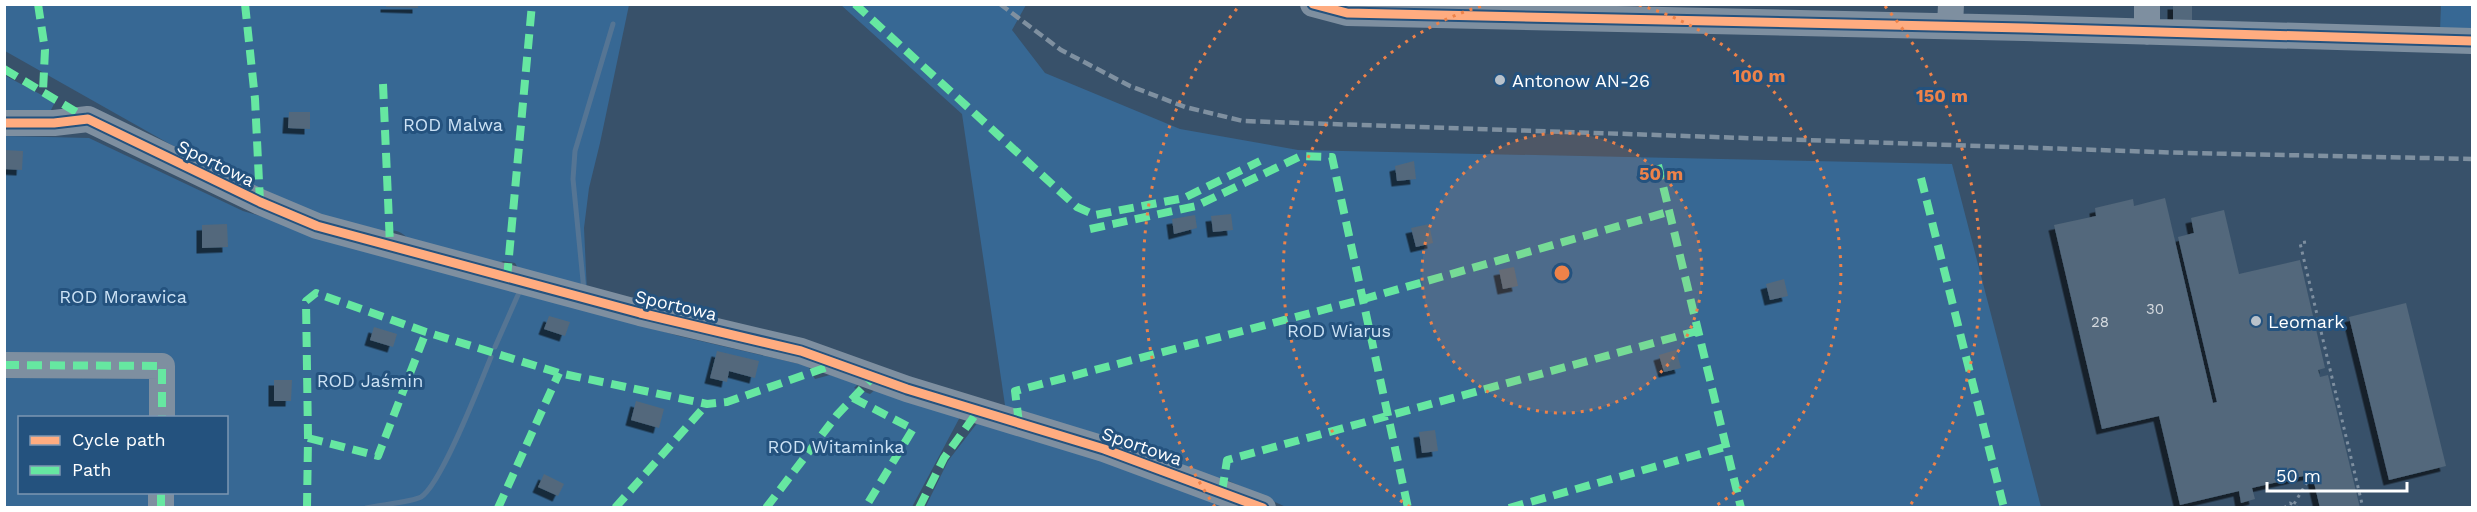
<svg xmlns="http://www.w3.org/2000/svg" width="2477" height="512" viewBox="0 0 2477 512" font-family="'Work Sans',sans-serif">
	<style>
		.green { fill: #376894; fill-rule: evenodd }
		.lines { fill: none; stroke-linecap: round; stroke-linejoin: round }
		.stream { stroke: #557594; stroke-width: 5 }
		.building { fill: #53687b; filter: url(#shadow) }
		.path { stroke: #7e8fa0; stroke-width: 3; stroke-dasharray: 3 4.5; stroke-linecap: butt }
		.minor { stroke: #7e8fa0; stroke-width: 26 }
		.rail { stroke: #7f90a0; stroke-width: 4.5; stroke-dasharray: 10 4.5; stroke-linecap: butt }
		.quiet { stroke: #66e7a1; stroke-width: 8; stroke-dasharray: 15 8; stroke-linecap: butt }
		.cycleway-casing { stroke: #24527e; stroke-width: 13 }
		.cycleway { stroke: #ffac80; stroke-width: 9 }
		.ring { fill: none; stroke: #ee8249; stroke-width: 3; stroke-dasharray: 3 6 }
		.poi-dot { fill: #b9c2cb; stroke: #24527e; stroke-width: 2 }
		.labels { text-anchor: middle; dominant-baseline: central; stroke-width: 6; stroke-linejoin: round; paint-order: stroke }
		.number-label { font-size: 15px; fill: #d4d9de }
		.poi-label { font-size: 18px; fill: #fff; stroke: #24527e; text-anchor: start }
		.park-label { font-size: 18px; fill: #cce2f5; stroke: #24527e }
		.street-label { font-size: 18px; fill: #fff; stroke: #24527e }
		.centre { fill: #ee8249; stroke: #24527e; stroke-width: 3 }
		.ring-label { font-size: 18px; text-anchor: middle; font-weight: bold; fill: #ee8249; stroke: #24527e; stroke-width: 6; stroke-linejoin: round; paint-order: stroke }
	</style>
	<defs>
		<filter id="shadow"><feDropShadow dx="-5.5" dy="5.5" stdDeviation="0" flood-color="#0009"/></filter>
	</defs>
	<rect width="100%" height="100%" fill="#38516a"/>
	<path class="green" d="M4,5H629L600,143L589,188L584,228L587,292L519,270L515,263L503,261L496,265L410,241C402,231 394,228 381,232L325,217L258,194L5,51Z
		M841,5H1026L1012,30L1045,73L1180,129L1298,150L1952,164L2041,507H1286L1229,481L1202,475L1006,412L962,114Z
		M2441,5H2472V31H2440Z
		M4,75L55,102L48,116H5Z
		M5,136L89,138L243,211L679,336L808,366L815,379L830,375L858,384L854,388L870,394L876,389L960,417L912,507L5,508ZM20,418H226V492H20Z
		M978,422L1040,436L1242,508H925L948,461Z"/>
	<g class="lines">
		<path class="stream" d="M584,291L573,179L575,151L613,24
			M495,347L521,288
			M366,508C378,505 412,502 421,497C441,485 480,384 491,357"/>
	</g>
	<path class="building" d="M386,4H418V8L386,7Z
		M2173,4H2192V22H2173Z
		M289,112H310V129L288,128Z
		M4,150L23,151L22,170L4,169Z
		M1414,161L1416,179L1397,181L1395,166Z
		M2165,198L2213,403L2217,402L2178,237L2194,233L2191,218L2224,210L2239,274L2300,260L2325,368L2318,370L2320,377L2328,375L2360,508H2320L2312,474L2252,488L2255,499L2241,503L2239,491L2180,505L2159,416L2102,429L2054,225L2096,216L2095,208L2133,199L2134,206Z
		M1231,214L1233,230L1213,232L1211,216Z
		M1195,215L1197,228L1174,234L1172,219Z
		M227,224L228,247L202,248V225Z
		M1429,224L1433,243L1416,247L1411,228Z
		M1514,267L1518,286L1503,289L1499,270Z
		M1784,279L1788,296L1770,300L1766,284Z
		M2406,303L2446,466L2389,480L2349,317Z
		M549,316L570,322L565,336L544,329Z
		M374,327L397,334L393,347L370,340Z
		M1676,350L1681,368L1664,372L1659,355Z
		M717,351L759,361L755,378L729,371L727,382L710,378Z
		M274,380H292L291,401H274Z
		M636,401L664,409L659,428L631,420Z
		M1435,430L1438,451L1422,453L1419,432Z
		M544,474L564,484L558,496L538,487Z"/>
	<g class="lines">
		<path class="path" d="M2306,242L2300,243L2363,508
			M2294,504L2312,474
			M2284,508L2290,503L2298,508"/>
		<path class="minor" d="M1313,4L1347,13L2024,28L2472,41
			M1950,26L1951,4
			M2147,32V4
			M4,123H54L88,119L260,202L317,226L640,313L801,351L907,389L1104,449L1263,508
			M4,365L162,366V418
			M161,508V492"/>
		<path class="rail" d="M1000,4L1061,50L1130,86L1185,107L1243,121L2187,153L2472,159"/>
		<path class="quiet" d="M38,4L45,50L43,91
			M245,4L255,99L260,202
			M855,4L1077,207L1095,215L1184,198L1260,161
			M4,69L88,119
			M383,84L390,245
			M1658,165L1741,508
			M1921,178L2004,508
			M1090,229L1196,206L1301,156L1332,157L1408,508
			M507,278L532,4
			M4,365L162,366V418
			M853,398L913,429L865,508
			M1019,423L1015,391L1364,299L1668,212
			M308,438L378,456L426,332
			M1222,492L1227,460L1697,331
			M161,508V492
			M307,508L308,438L306,301L316,293L426,332L559,373L707,404L727,402L836,364
			M498,508L559,373
			M615,508L707,404
			M766,508L837,415L873,377
			M919,508L944,458L978,411
			M1509,508L1725,447"/>
		<defs>
			<path id="cycleway" d="M1313,4L1347,13L2024,28L2472,41
				M4,123H54L88,119L260,202L317,226L640,313L801,351L907,389L1104,449L1263,508"/>
		</defs>
		<use href="#cycleway" class="cycleway-casing"/>
		<use href="#cycleway" class="cycleway"/>
	</g>
	<circle cx="1562" cy="273" r="140" fill="#ee8249" fill-opacity=".12"/>
	<g class="ring">
		<circle cx="1562" cy="273" r="140"/>
		<path d="M1410 507A279 279 0 0 1 1485 5M1639 5A279 279 0 0 1 1714 507"/>
		<path d="M1215 507A419 419 0 0 1 1239 6M1885 6A419 419 0 0 1 1909 507"/>
	</g>
	<g class="poi-dot">
		<circle cx="1500" cy="80" r="6"/>
		<circle cx="2256" cy="321" r="6"/>
	</g>
	<g class="labels">
		<g class="number-label">
			<text x="2155" y="309">30</text>
			<text x="2100" y="322">28</text>
		</g>
		<g class="poi-label">
			<text x="1512" y="80">Antonow AN-26</text>
			<text x="2268" y="321">Leomark</text>
		</g>
		<g class="park-label">
			<text x="453" y="124">ROD Malwa</text>
			<text x="123" y="296">ROD Morawica</text>
			<text x="1339" y="330">ROD Wiarus</text>
			<text x="370" y="380">ROD Jaśmin</text>
			<text x="836" y="446">ROD Witaminka</text>
		</g>
		<g class="street-label">
			<text transform="translate(216 163) rotate(26)">Sportowa</text>
			<text transform="translate(676 305) rotate(13)">Sportowa</text>
			<text transform="translate(1142 446) rotate(19)">Sportowa</text>
		</g>
	</g>
	<circle cx="1562" cy="273" r="9" class="centre"/>
	<g class="ring-label">
		<text x="1759" y="82">100 m</text>
		<text x="1942" y="102">150 m</text>
		<text x="1661" y="180">50 m</text>
	</g>
	<rect width="2477" height="512" fill="none" stroke="#ffffff" stroke-width="12"/>
	<rect x="18" y="416" width="210" height="78" fill="#24527e" stroke="#7c97b2" stroke-width="1.5"/>
	<rect x="30" y="436" width="30" height="9" fill="#ffac80" stroke="#7c97b2" stroke-width="1.5"/>
	<text x="72" y="446" font-size="18" fill="#ffffff">Cycle path</text>
	<rect x="30" y="466" width="30" height="9" fill="#66e7a1" stroke="#7c97b2" stroke-width="1.5"/>
	<text x="72" y="476" font-size="18" fill="#ffffff">Path</text>
	<path d="M2267 482v9h140v-9" fill="none" stroke="#ffffff" stroke-width="3"/>
	<text x="2276" y="482" font-size="18" fill="#ffffff" stroke="#24527e" stroke-width="4.5" paint-order="stroke">50 m</text>
</svg>
